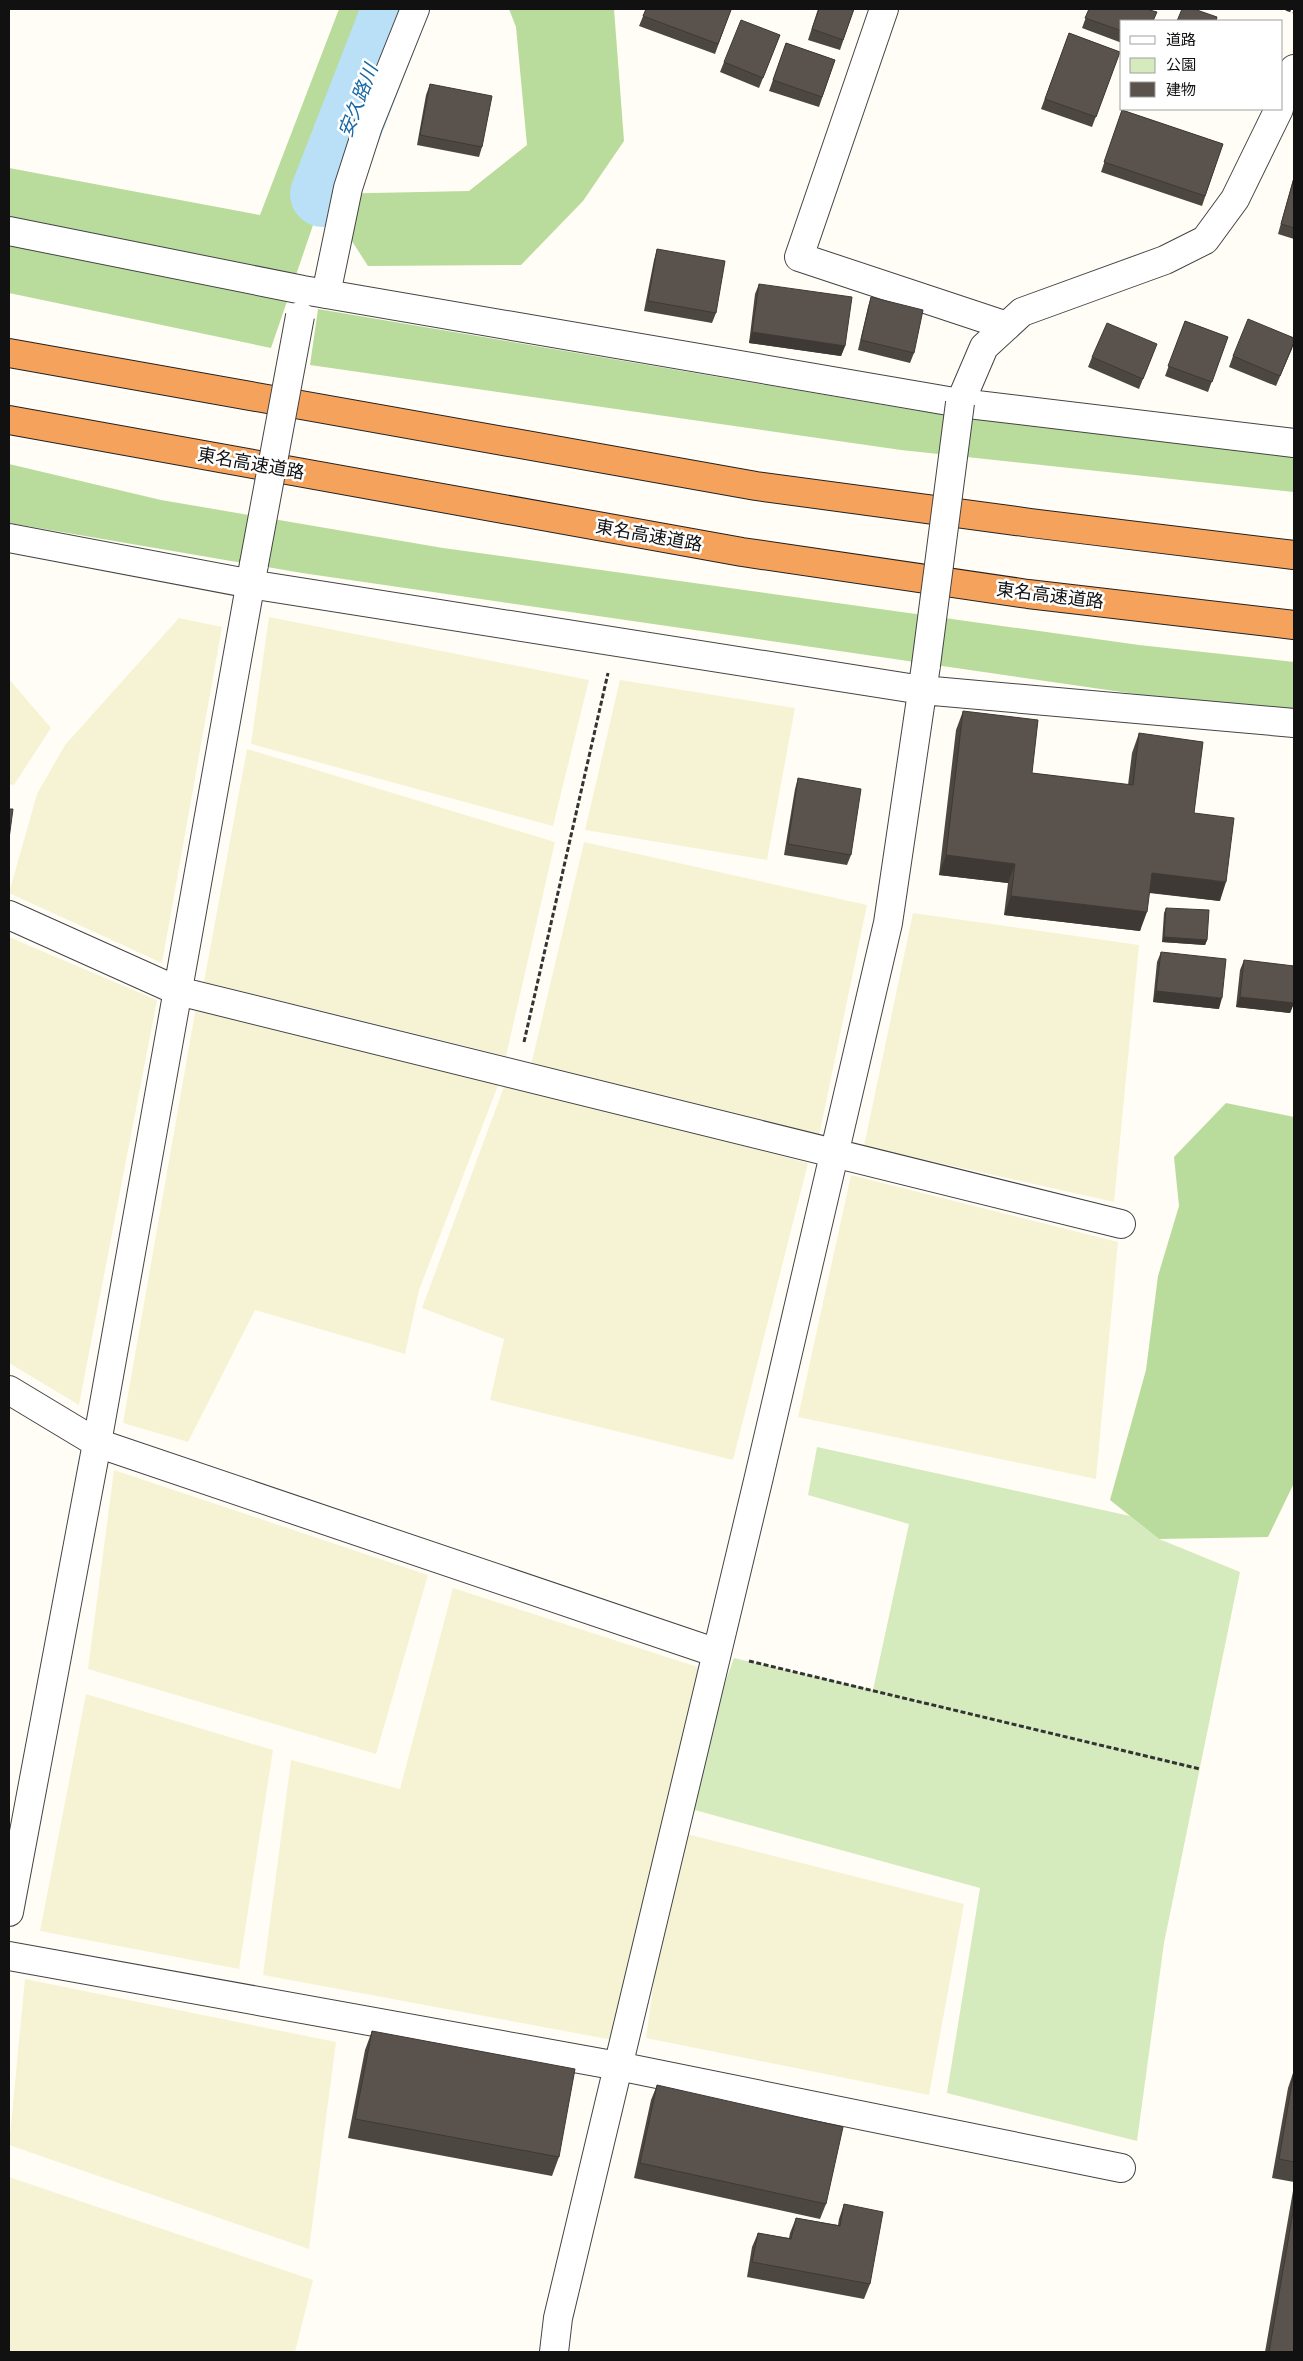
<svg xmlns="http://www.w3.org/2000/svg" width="1303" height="2361" viewBox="0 0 1303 2361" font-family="Spectral,'Noto Sans JP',serif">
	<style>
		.farmland { fill: #f6f3d4 }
		.green { fill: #d5ebbd }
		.forest { fill: #b9dc9c }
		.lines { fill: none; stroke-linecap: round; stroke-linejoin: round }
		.river { stroke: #b9e0f7; stroke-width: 66 }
		.minor-casing { stroke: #444; stroke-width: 30 }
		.highway-casing { stroke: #222; stroke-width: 30 }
		.path { stroke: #333; stroke-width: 3; stroke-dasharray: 5 2.5; stroke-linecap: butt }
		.minor { stroke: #fff; stroke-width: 28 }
		.highway { stroke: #f5a25d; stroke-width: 28 }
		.minor-bridge-casing { stroke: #444; stroke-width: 30; stroke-linecap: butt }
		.minor-bridge { stroke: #fff; stroke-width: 28 }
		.wall { fill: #4d4742 }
		.shaded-wall { fill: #3f3936 }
		.building { fill: #5a524d; stroke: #3f3936 }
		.labels { text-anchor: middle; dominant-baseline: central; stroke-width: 5; stroke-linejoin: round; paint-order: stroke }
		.street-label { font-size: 18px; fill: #111; stroke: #fff }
		.water-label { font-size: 19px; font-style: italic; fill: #1768a6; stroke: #fff }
	</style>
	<rect width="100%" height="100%" fill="#fffdf5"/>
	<path class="farmland" d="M269,617L589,680L553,826L251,744Z
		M179,618L222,627L162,963L9,893L37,794L65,745Z
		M9,679L51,728L14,785L9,784Z
		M620,680L795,708L767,860L585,830Z
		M247,749L555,842L506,1056L204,982Z
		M584,842L867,905L819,1136L531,1065Z
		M913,913L1139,945L1114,1202L864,1146Z
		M9,937L157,1000L79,1405L9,1363Z
		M196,1007L499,1083L419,1290L405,1354L255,1310L188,1442L123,1423Z
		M505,1084L808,1163L733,1460L490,1400L504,1339L422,1308Z
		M851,1175L1118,1242L1096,1479L798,1417Z
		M114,1470L428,1575L376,1754L88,1669Z
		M453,1588L713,1672L675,1831L964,1904L929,2095L646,2038L674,1838L624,2042L263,1975L291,1760L400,1789Z
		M86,1694L273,1750L239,1969L40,1931Z
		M25,1979L336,2042L309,2249L9,2145Z
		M9,2177L313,2280L295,2352H9Z"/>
	<path class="green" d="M817,1447L1130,1516L1159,1539L1240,1572L1164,1943L1137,2141L947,2093L980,1888L680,1806L734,1658L873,1690L909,1524L808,1495Z"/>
	<path class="forest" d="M339,9H388L324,194L469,191L527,145L516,27L509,9H614L624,141L583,201L521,265L368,266L323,196L271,348L9,293V168L260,215Z
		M318,309L919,411L1294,434V492L901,450L310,365Z
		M9,464L161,500L443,548L1139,645L1294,662V717L302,573L9,523Z
		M1226,1103L1294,1117V1483L1268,1537L1159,1539L1110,1500L1146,1370L1158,1276L1179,1206L1174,1157Z"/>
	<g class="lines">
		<path class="river" d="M323,194L395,9"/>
		<defs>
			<path id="minor" d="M884,9L799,257L1007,326
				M1282,102L1294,69
				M9,231L303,290L960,403L1294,443
				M326,294L348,188L368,126L415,9
				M960,403L984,347L1022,312L1165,260L1205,240L1235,199L1279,109
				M9,538L262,586L922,690L1294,723
				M9,915L178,991L1121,1224
				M9,1390L97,1443L717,1653
				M9,1912L97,1443L254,564
				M9,1956L618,2066L1121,2168
				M554,2352L558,2318L758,1481L888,923L926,665"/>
			<path id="highway" d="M9,353L756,486L1031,523L1294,555
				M9,420L742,552L1028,594L1294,625"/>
		</defs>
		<use href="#minor" class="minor-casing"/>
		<use href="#highway" class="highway-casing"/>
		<path class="path" d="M1286,9L1294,12
			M524,1042L608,673
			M749,1661L1200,1769"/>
		<use href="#minor" class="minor"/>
		<use href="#highway" class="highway"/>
		<defs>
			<path id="minor-bridge" d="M254,564L300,316
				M926,665L960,403"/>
		</defs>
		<use href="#minor-bridge" class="minor-bridge-casing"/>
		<use href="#minor-bridge" class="minor-bridge"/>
	</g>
	<path class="wall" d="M646,9L731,10L715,54L639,26Z
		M818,9H854L840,50L808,40Z
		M1089,9L1122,21V43L1082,28Z
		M1069,33L1120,52L1092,127L1041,109Z
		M780,35L759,88L720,72L724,62Z
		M786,43L835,60L819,107L769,91Z
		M430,84L482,147L479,157L417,145L426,95Z
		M1122,110L1223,144L1202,206L1101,172Z
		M1294,176V239L1278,234Z
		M657,249L716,313L712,323L644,311L654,260Z
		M759,284L845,346L841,356L749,343L755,294Z
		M871,297L914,353L910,363L858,350L868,307Z
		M1185,321L1228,337L1208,392L1165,376Z
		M1294,342L1276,386L1229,367L1233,356Z
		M1153,354L1139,389L1088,367L1092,357Z
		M963,711L1032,773L1128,785L1132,753L1139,733L1194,813L1220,901L1149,893L1140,931L1004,915L1008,883L939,875L956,730Z
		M798,778L851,855L847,865L784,855L795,789Z
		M1166,908L1207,940L1205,945L1162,942L1164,913Z
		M1161,952L1219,1009L1153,1002L1157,962Z
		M1244,960L1294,1003L1290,1013L1236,1007L1240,970Z
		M372,2031L559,2157L552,2176L348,2138L365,2050Z
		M1294,2070V2182L1272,2178L1288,2088Z
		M657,2085L826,2204L820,2219L634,2178L651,2100Z
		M1294,2185V2352H1265Z
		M844,2204L870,2284L864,2299L747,2277L752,2247L758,2233L789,2238L790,2233L796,2218L838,2225L839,2219Z"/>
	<path class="shaded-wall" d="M752,332L845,346L841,356L749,343Z
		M1294,342L1292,349L1276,386L1280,376Z
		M946,855L1015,864L1008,883L939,875Z
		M1152,873L1226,882L1220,901L1145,892Z
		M1011,896L1147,912L1140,931L1004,915Z
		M1164,937L1207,940L1205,945L1162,942Z
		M1156,991L1222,998L1219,1009L1153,1002Z
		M1240,997L1294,1003L1290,1013L1236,1007Z"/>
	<path class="building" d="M646,9H726L731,10L718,44L643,16Z
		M819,9H854L843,40L812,29Z
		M1089,9H1146L1157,12L1153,21H1122V31L1085,18Z
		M1182,9H1194L1217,17L1216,21H1177Z
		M741,20L780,35L763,78L724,62Z
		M1069,33L1120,52L1096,117L1045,99Z
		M786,43L835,60L822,97L773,80Z
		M430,84L492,96L482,147L420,135Z
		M1122,110L1223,144L1205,196L1104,162Z
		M1294,178V228L1281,224Z
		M657,249L725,261L716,313L648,301Z
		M759,284L852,297L845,346L752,332Z
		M871,297L923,310L914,353L861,340Z
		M1248,319L1294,338V342L1280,376L1233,356Z
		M1185,321L1228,337L1212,382L1168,366Z
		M1107,323L1157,344L1143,379L1092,357Z
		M963,711L1038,720L1032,773L1133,785L1139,733L1203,742L1194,813L1234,818L1226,882L1152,873L1147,912L1011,896L1015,864L946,855Z
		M798,778L861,789L851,855L788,844Z
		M9,809H13L9,839Z
		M1166,908L1209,910L1207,940L1164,937Z
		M1161,952L1226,959L1222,998L1156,991Z
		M1244,960L1294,966V1003L1240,997Z
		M372,2031L575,2069L559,2157L355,2119Z
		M1294,2071V2162L1279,2159Z
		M657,2085L843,2127L826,2204L640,2163Z
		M844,2204L883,2212L870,2284L752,2262L758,2233L791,2239L796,2218L840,2226Z
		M1294,2206V2352H1269Z"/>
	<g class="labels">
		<g class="street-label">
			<text transform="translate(251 464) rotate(10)">東名高速道路</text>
			<text transform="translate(649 536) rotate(10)">東名高速道路</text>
			<text transform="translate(1050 596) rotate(7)">東名高速道路</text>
		</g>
		<g class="water-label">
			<text transform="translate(359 101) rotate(-69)">安久路川</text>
		</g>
	</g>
	<rect width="1303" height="2361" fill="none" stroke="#111111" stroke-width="20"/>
	<rect x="1120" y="20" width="162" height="90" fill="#ffffff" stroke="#a0a0a0"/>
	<rect x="1130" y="36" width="25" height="8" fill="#ffffff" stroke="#a0a0a0"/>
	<text x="1166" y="45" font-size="15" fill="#111111">道路</text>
	<rect x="1130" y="58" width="25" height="15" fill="#d5ebbd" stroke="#a0a0a0"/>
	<text x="1166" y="70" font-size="15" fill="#111111">公園</text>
	<rect x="1130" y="82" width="25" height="15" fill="#5a524d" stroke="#a0a0a0"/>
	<text x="1166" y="95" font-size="15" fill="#111111">建物</text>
</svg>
